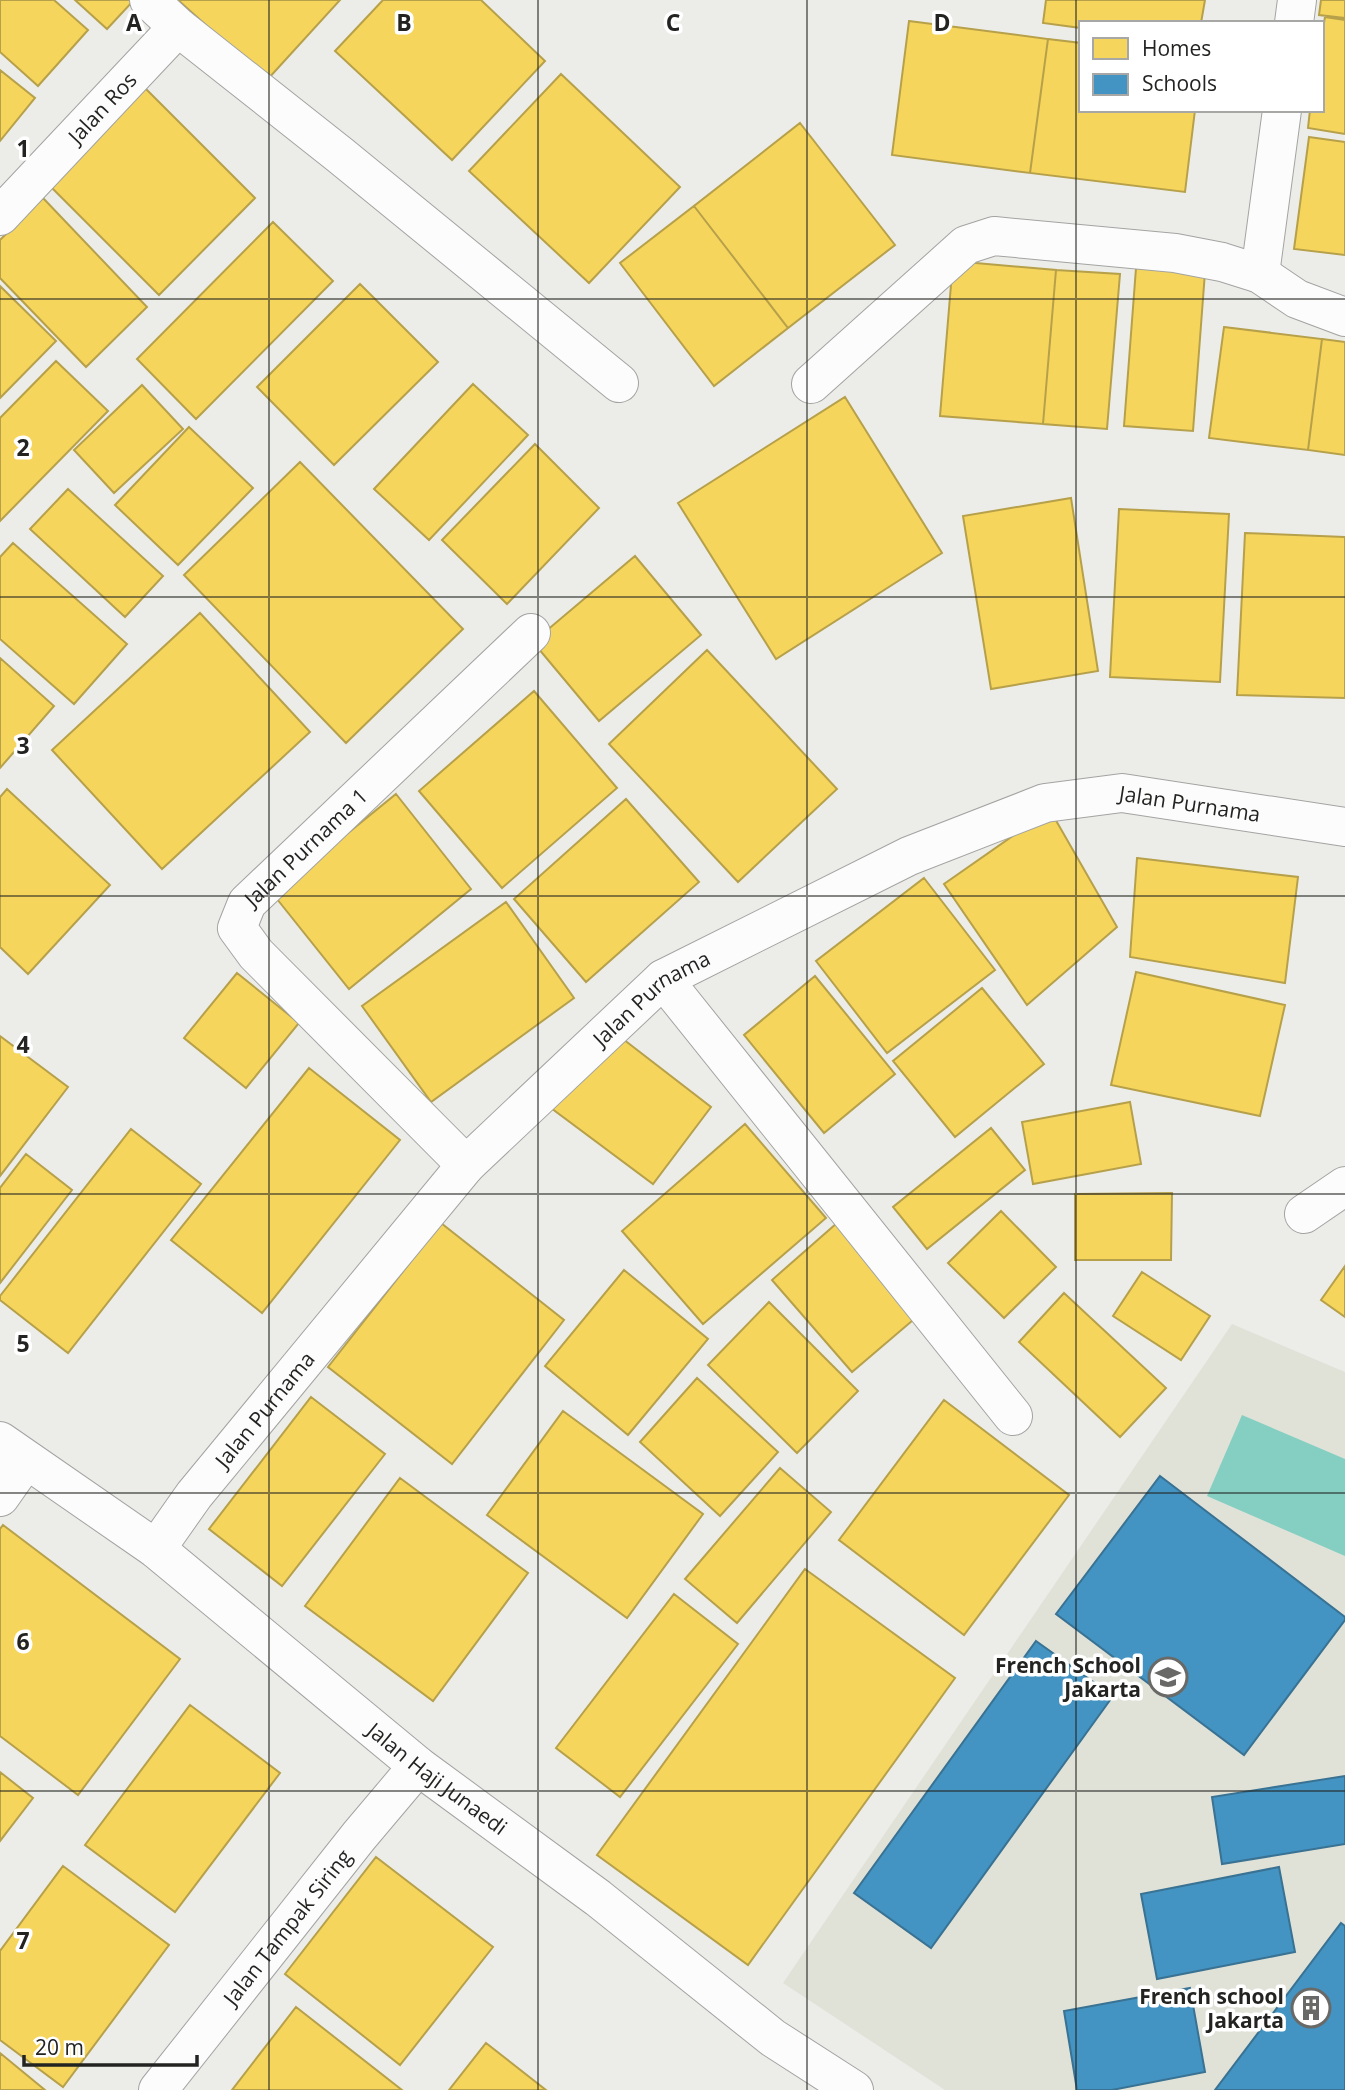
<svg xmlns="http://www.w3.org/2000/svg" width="1345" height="2090" viewBox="0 0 1345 2090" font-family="'Open Sans',sans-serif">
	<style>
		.built { fill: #e0e2d8 }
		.water { fill: #84cfc2 }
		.homes { fill: #f6d55c; stroke: #b7a04a; stroke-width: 2 }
		.schools { fill: #4393c3; stroke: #397292; stroke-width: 2 }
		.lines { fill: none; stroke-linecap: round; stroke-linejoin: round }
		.minor-casing { stroke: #a3a4a2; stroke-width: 40 }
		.minor { stroke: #fcfcfc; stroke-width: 38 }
		.grid { fill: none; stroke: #232421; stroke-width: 2; stroke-opacity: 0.55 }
		.labels { text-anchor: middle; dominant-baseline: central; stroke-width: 7; stroke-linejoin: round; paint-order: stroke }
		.street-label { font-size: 21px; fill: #232421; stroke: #fff }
		.poi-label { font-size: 21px; font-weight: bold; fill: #232421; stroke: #fff; text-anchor: end }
		.grid-label { font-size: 23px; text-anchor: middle; font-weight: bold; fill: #232421; stroke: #fff; stroke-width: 7; stroke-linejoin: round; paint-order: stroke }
	</style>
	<rect width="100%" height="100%" fill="#ecede9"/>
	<path class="built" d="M1232,1324L1345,1372V2090H945L783,1983Z"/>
	<path class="water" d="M1242,1415L1345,1459V1556L1207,1496Z"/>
	<path class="homes" d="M0,0H54L88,30L38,86L0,52Z
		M75,0H134L107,29Z
		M178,0H340L267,80Z
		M383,0H481L545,61L452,160L335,51Z
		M1046,0H1205L1201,23H1081V28L1043,23Z
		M1321,0H1345V18L1319,15Z
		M1325,17L1345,20V134L1308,128L1310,110H1322V34Z
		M909,21L1048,39L1030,173L892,155Z
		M1048,39L1081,43V110H1195L1185,192L1030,173Z
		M0,70L35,98L0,141Z
		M561,74L680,187L589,283L469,171Z
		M141,84L255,198L159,295L45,181Z
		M800,123L895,245L788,328L694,206Z
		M1309,137L1345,142V255L1294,249Z
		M43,198L147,307L86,367L0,278V240Z
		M694,206L788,328L714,386L620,263Z
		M273,222L333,281L196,419L137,359Z
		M953,261L1056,270L1043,424L940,416Z
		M1136,268L1205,272L1193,431L1124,426Z
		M1056,270L1120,274L1107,429L1043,424Z
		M360,284L438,362L334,465L257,387Z
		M0,286L56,341L0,398Z
		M1224,327L1322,339L1308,450L1209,438Z
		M1322,339L1345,342V455L1308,450Z
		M56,361L108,411L0,521V418Z
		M473,384L528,435L429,540L374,489Z
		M142,385L183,429L114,493L74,450Z
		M845,397L942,553L776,659L678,503Z
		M189,427L253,488L178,565L115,505Z
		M535,444L599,508L507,604L442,540Z
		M300,462L463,629L346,743L184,575Z
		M68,489L163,576L125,617L30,529Z
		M1071,498L1098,671L991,689L963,516Z
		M1119,509L1229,514L1220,682L1110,677Z
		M1245,533L1345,537V698L1237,695Z
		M13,543L127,644L74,704L0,639V557Z
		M635,556L701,635L599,721L533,642Z
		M200,613L310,732L162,869L52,750Z
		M707,650L837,789L738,882L609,744Z
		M0,658L54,706L0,768Z
		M534,691L617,788L502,888L419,791Z
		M7,789L110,885L28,974L0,947V797Z
		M396,794L471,889L349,989L273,894Z
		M626,799L699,882L586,982L514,899Z
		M1050,810L1117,927L1027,1005L944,884Z
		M1137,858L1298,877L1285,983L1130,957Z
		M924,878L995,970L887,1053L816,961Z
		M506,902L574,998L431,1102L362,1006Z
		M1136,972L1285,1005L1260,1116L1111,1085Z
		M237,973L299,1023L246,1088L184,1038Z
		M815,976L895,1074L824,1133L744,1035Z
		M982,988L1044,1064L955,1137L893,1061Z
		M610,1029L711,1107L653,1184L551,1108Z
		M0,1036L68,1087L0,1176Z
		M309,1068L400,1140L262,1313L171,1240Z
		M1130,1102L1141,1164L1033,1184L1022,1122Z
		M745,1124L826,1218L703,1324L622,1231Z
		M991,1128L1025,1170L927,1249L893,1207Z
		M131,1129L201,1184L68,1353L0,1300V1296Z
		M26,1154L72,1190L0,1283V1188Z
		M1172,1193L1171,1260H1075V1194Z
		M1001,1211L1056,1267L1004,1318L948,1263Z
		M845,1216L926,1309L852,1372L772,1280Z
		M441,1223L564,1320L452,1464L328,1367Z
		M1345,1266V1317L1321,1300Z
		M624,1270L708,1339L628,1435L545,1366Z
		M1142,1272L1210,1316L1181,1360L1113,1316Z
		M1064,1293L1166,1388L1120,1437L1019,1342Z
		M769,1302L858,1391L797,1453L708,1365Z
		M697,1378L778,1452L720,1516L640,1442Z
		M311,1397L385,1454L282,1586L209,1529Z
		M944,1400L1069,1495L964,1635L839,1540Z
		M563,1411L703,1514L627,1618L487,1515Z
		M780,1468L831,1512L737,1623L685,1579Z
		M400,1478L528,1573L433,1701L305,1606Z
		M3,1525L180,1659L78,1795L0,1736V1529Z
		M805,1569L955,1678L748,1965L597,1855Z
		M674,1594L738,1644L620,1797L556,1748Z
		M190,1705L280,1773L175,1912L85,1845Z
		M0,1772L33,1798L0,1841Z
		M376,1857L493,1947L400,2065L285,1974Z
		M63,1866L169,1945L63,2087L0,2040V1951Z
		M296,2007L402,2090H232Z
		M486,2043L546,2090H449Z
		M0,2053L45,2090H0Z"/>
	<path class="schools" d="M1160,1476L1345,1617V1620L1244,1755L1056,1614Z
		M1036,1641L1113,1696L931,1948L854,1893Z
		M1345,1776V1844L1222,1864L1212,1797Z
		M1279,1867L1295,1952L1157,1979L1141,1894Z
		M1341,1923L1345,1926V2090H1215Z
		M1190,1988L1205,2072L1112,2090H1077L1064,2011Z"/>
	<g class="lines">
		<defs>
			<g id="minor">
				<path d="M149,0L178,27L340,155L619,383"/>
				<path d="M1294,23L1297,0"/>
				<path id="s1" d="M0,216L178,27"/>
				<path d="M1260,274L1282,110"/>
				<path d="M811,384L966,245L994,236L1175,253L1222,262L1260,274L1297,299L1345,317"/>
				<path d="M663,979L1013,1416"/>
				<path id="s2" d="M466,1165L256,954L237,928L247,903L531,633"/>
				<path d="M1304,1214L1345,1186"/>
				<path id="s3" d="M0,1441L156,1549L418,1766L598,1898L773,2038L854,2090"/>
				<path d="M0,1497L26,1460"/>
				<path id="s4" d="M156,1549L194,1495L466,1165L663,979L909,856L1045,803L1122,793L1345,827"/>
				<path id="s5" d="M158,2090L359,1836L418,1766"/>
			</g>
		</defs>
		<use href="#minor" class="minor-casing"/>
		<use href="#minor" class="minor"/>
	</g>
	<path class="grid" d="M269,0V2090M538,0V2090M807,0V2090M1076,0V2090M0,299H1345M0,597H1345M0,896H1345M0,1194H1345M0,1493H1345M0,1791H1345"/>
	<defs>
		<symbol id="school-ring" viewBox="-11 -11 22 22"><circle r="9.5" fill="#fff" stroke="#696a67" stroke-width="1.5"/><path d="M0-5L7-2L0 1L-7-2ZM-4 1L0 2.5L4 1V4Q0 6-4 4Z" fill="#696a67"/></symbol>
		<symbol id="building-ring" viewBox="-11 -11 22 22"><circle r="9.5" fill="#fff" stroke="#696a67" stroke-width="1.5"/><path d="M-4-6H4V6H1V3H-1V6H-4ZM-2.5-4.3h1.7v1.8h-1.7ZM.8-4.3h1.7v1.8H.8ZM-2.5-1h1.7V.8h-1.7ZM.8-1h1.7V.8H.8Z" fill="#696a67"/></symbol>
	</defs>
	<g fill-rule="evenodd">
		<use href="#school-ring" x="1146" y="1655" width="44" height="44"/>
		<use href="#building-ring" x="1289" y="1986" width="44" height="44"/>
	</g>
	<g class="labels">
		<g class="street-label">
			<text stroke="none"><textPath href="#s1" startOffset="149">Jalan Ros</textPath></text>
			<text stroke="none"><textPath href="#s4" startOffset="1332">Jalan Purnama</textPath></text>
			<text stroke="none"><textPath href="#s2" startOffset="438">Jalan Purnama 1</textPath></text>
			<text stroke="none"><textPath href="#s4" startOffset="744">Jalan Purnama</textPath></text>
			<text stroke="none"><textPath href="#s4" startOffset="177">Jalan Purnama</textPath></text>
			<text stroke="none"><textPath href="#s3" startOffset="553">Jalan Haji Junaedi</textPath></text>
			<text stroke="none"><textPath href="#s5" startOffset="208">Jalan Tampak Siring</textPath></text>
		</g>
		<g class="poi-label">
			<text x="1141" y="1665">French School<tspan x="1141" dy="24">Jakarta</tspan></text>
			<text x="1284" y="1996">French school<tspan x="1284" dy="24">Jakarta</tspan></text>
		</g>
	</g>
	<g class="grid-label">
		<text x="134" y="31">A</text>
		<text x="404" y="31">B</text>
		<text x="673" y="31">C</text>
		<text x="942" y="31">D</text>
		<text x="23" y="157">1</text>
		<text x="23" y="456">2</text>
		<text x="23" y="754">3</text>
		<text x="23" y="1053">4</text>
		<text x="23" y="1352">5</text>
		<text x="23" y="1650">6</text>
		<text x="23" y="1949">7</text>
	</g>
	<rect x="1079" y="21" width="245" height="91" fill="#ffffff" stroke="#a7a7a6" stroke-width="2"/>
	<rect x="1093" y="38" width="35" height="21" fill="#f6d55c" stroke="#a7a7a6" stroke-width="2"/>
	<text x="1142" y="56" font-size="21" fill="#232421">Homes</text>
	<rect x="1093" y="74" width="35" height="21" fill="#4393c3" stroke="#a7a7a6" stroke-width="2"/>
	<text x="1142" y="91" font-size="21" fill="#232421">Schools</text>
	<path d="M24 2055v10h173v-10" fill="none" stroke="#232421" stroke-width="3.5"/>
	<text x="35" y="2055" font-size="21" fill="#232421" stroke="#ffffff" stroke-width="5" paint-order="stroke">20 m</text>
</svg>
